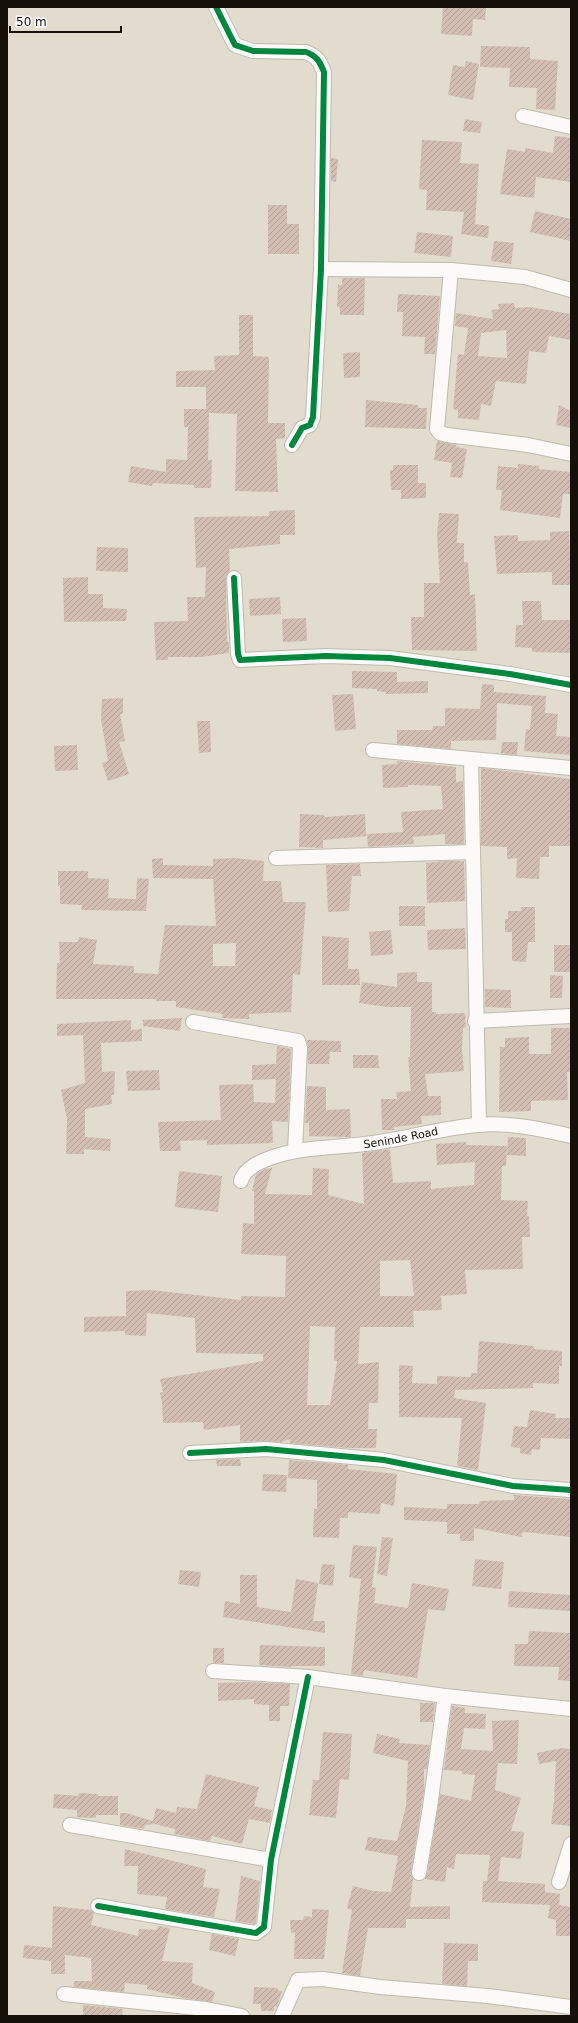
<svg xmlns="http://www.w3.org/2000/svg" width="578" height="2023" viewBox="0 0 578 2023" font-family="'DejaVu Sans',sans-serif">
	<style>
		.building { fill: url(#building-hatch); fill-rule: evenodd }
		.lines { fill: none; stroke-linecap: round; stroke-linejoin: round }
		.street-casing { stroke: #bfbaaf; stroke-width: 16 }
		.street { stroke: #fbfaf8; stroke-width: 14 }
		.cycleway-casing { stroke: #fff; stroke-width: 8 }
		.cycleway { stroke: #00873e; stroke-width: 6 }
		.labels { text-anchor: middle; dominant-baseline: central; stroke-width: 4; stroke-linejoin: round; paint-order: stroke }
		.street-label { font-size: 11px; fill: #151109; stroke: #fff }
	</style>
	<defs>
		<pattern id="building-hatch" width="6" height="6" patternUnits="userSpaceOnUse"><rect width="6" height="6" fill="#d2beb2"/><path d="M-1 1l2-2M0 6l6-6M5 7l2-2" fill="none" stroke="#b3a298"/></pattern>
	</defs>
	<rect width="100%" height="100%" fill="#e2dcce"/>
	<path class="building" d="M443,7H486L485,20L473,19L472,36L441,34Z
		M481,46L530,47V59L558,61L555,110L536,109L537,88L509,87L510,68L480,67Z
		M466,61L479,64L473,100L448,95L453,65L465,67Z
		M465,119L482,122L480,133L463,131Z
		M555,136L571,138V182L536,177L534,198L500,194L507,149L525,152V148L553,153Z
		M422,140L462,142L460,163L479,164L475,224L489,226L488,238L461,234L464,212L426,210L427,190L419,189Z
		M331,158L338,159L336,182L331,181Z
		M268,205H287V224H299V254H268Z
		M535,211L571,219V241L530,232Z
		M417,232L453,236L451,257L414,253Z
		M494,241L514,243L511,264L491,261Z
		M342,278H365L364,315H340V307H337L338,285H342Z
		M398,294L440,296L435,354H424L425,337L402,336L403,312H397Z
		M514,303L515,308L530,307L571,314V340L549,336L546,353L529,351L526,384L496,381L491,406L481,404L479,420L458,418V410L453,409L458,354L464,355L468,328L455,326L456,313L493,319L492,310L499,309L498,304ZM506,330L507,358L478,356L481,333Z
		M239,315H253V356L269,357L268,423H285V438L276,439L278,492L235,491L237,414L209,413L208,460H212L211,488H194V485L153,483L152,486L128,482L131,466L166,472V459L187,460L188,427H184V409H206V387H176V371L215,370L214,356L239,355Z
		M360,352V377L344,378L343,353Z
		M366,400L418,405V408H427L426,429L365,427Z
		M559,405L571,411V428L556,425Z
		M437,441L456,445V447L467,449L462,478L450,477L452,463L434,460Z
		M518,464L539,466V469L571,472V494H563L560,518L500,510L502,490H496L498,466L518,468Z
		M393,465H418V483H426V498L401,499V490H391L390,470H393Z
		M295,510V535H280V544L229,549L230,571L226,578L227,642H229V653L201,657H168V660H156L154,622L188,621L187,597H205L206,567L196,568L194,517L269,516V511Z
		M439,513L459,514L457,543H464V562H468L470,595L475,594L477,651L412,650L411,617H424V583H440L437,535Z
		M569,531L571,585H552V572L497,574L494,536L518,535V541L550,540V532Z
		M97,547L128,548V572L96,571Z
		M88,577V594H103V608L127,609L126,621L64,622L63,578Z
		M280,597L281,614L250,616L249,599Z
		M522,601H541L542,620H571V653L532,652V648L515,647L516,625H523Z
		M306,618L307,641L283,642L282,619Z
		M352,671L397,672V682L428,681V693L386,694V692L377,691V689L352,688Z
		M482,684L494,685V692L546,696L545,713L558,714L556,736L571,737V755L524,751L526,729L530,730L532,706L497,703L496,740L451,741V749L397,744V730H432L433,726H445V708L480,709Z
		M353,694L356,729L335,731L332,695Z
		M123,698V714H120L125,741L119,742L129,774L108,781L102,763L108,761L101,719L102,699Z
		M197,721H210L211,752L199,753Z
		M502,742H518L517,755L501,753Z
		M77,745L78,770L55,771L54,746Z
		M397,761L456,767V782L463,781L464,844H445V834L413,837L414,844L368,847L367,834L403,832L401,812L443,809L441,786L408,785V787L383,788L382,765L397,764Z
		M481,768L571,779V846H549V857H540L539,879L516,878L517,858L507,859V847L481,846Z
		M300,814L324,815V817L365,814L366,836L323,840V848L299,847Z
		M163,858V865L213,866V859L234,858L264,861L263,881H281L283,902H306L300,975L293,974L291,1012L249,1014V1019L222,1018L223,1014L176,1007V1001H156V999H56L57,963H60L59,942H78L79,937L97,940L93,964L134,966V973L158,974L165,925L216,926L213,879L153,878L152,859ZM236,943L235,966H213V944Z
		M445,861H464L465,901L427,903L426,863Z
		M360,864L361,876H352L349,911L328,912L326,865Z
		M58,871H88V878L109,879L108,898L136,899L137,878L149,879L146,911L81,910L82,905L60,904V886H58Z
		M399,906H425V926H399Z
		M521,907H535V942H528L526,962L512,961V932H505V919H508V911H521Z
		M465,928L466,949L428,950L427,930Z
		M391,930L393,954L371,956L369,932Z
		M322,936L349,938L348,969H359L360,985H322Z
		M554,945H571V972H554Z
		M417,972V982H432V1012H436V1014L465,1013L466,1027L463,1028L462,1050L464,1071L425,1074L428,1096H441V1115L421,1116L422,1124L394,1127V1130H382L381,1099H397L396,1092L411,1091L408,1057H410L411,1007H387L359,1003L362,982L397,987V973Z
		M550,975L563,976L562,998H550Z
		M485,989L511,990V1008L485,1007Z
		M182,1018L180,1031L143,1026V1020Z
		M131,1020V1030L142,1029V1041L101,1043L102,1072L115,1071L114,1095H111L112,1104L85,1109V1137L111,1139L110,1151L84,1149V1154H66L67,1119L61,1090L85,1083L83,1035L57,1036V1024Z
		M551,1028H570V1072H567L568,1100L531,1101V1111L499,1112L500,1047H505V1038L529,1037V1054H551Z
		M307,1040L341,1041V1052H330L329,1064H308V1048Z
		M277,1046L291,1049L288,1122L272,1121L273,1143L207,1145V1140L180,1141L181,1151H160L158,1122L221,1120L219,1085L253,1084L254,1102L275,1103L276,1079L252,1080V1065L276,1064Z
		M353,1055H378L379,1068H353Z
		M159,1070L160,1090L128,1091L126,1071Z
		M307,1086L326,1087V1110L350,1109L351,1137L309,1136V1123H305Z
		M508,1137L526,1138V1156L507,1155Z
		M466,1142V1145L507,1146L506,1166H502L501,1200L528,1201L527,1216H529L530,1237H522L523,1269L465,1270L467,1294L441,1296L442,1310L413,1311L414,1327H360L358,1364L379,1362L378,1403H369L368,1429H377L376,1448H349L290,1443V1439L282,1442L266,1441L240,1442V1425L204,1430L203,1422L163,1423L162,1402L160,1393L163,1392L160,1379L263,1361V1354L196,1353L195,1318L147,1313L146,1336L125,1335V1331L84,1332V1317L126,1316V1291L151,1290L241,1300V1296L285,1297L286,1256L241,1254L243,1223L254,1224V1191H252L256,1174L265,1169L272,1168L265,1194L312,1195L313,1168L329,1169L328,1195L364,1204L362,1153L390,1149L393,1183L431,1181V1189L474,1185L475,1162L437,1165L436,1144ZM410,1260L414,1296H380V1261ZM310,1326L335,1327L334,1361H337L330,1405H307Z
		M179,1171L222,1176L218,1212L175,1207Z
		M479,1341L534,1346V1349L562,1351V1366H559V1384L533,1383V1388L455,1390L454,1398L486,1403L478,1470L457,1466L462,1418L399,1417V1365L413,1366L412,1383L437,1384V1376L471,1377V1373H477Z
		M530,1410L556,1414L555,1418H571V1439L541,1438L540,1450L532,1449L531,1455L520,1453V1448L511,1447L514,1426L527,1427Z
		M240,1459L241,1466H217L216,1460Z
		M289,1460L348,1465V1469L397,1474L394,1506L381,1503L380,1514L348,1512V1518H340L339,1538L313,1537L314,1509H317V1480L288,1478Z
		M263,1474L287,1475L286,1492L262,1491Z
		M514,1495L571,1499V1537L525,1532L522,1533V1537L474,1528V1541H460V1534H447V1522L404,1520V1507L447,1509V1504H479L480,1501L514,1500Z
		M382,1537L393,1538L387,1576L377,1574Z
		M353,1545L377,1547L372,1587L376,1588L374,1603L408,1608L412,1583L449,1589L445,1611L428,1609L417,1678L364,1670L363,1676L351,1674L361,1579L349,1577Z
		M475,1559L504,1562L501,1589L472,1586Z
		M322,1564L335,1565L333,1586L319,1584Z
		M180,1570L201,1572L199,1587L178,1584Z
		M240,1575H257V1607L291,1612L296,1579L318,1583L313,1621H325V1633L223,1617L225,1601L240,1604Z
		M509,1591L571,1595V1611L508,1607Z
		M529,1631L571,1633V1681L558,1680L559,1667L514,1666L515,1644H528Z
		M260,1645L325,1647V1666H292L291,1667L259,1665Z
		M213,1648H224V1663H213Z
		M247,1682L290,1684L289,1706H280V1721H269V1705L254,1704V1699L218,1701V1683Z
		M420,1703H435L433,1722H420Z
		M452,1706L465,1708V1713L486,1714L485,1729L464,1728L461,1749L493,1751L492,1721L519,1720L517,1764L498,1763L495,1790L521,1798L511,1831L524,1832L521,1859L501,1857L498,1881L545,1884V1892L560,1894L559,1905L571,1907V1936H556V1920L548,1918L550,1905L482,1902L483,1881H487L490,1855L456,1854L454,1869L447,1867L445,1882L425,1879L427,1874L440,1794L471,1801L475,1775L462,1774V1771L444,1770Z
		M323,1732L352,1734L349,1780L340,1779L336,1818L309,1815L313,1780H319Z
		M377,1734L400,1739L399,1743L430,1745L427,1769H424V1790L411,1872L413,1879L410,1907L450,1906V1919H406V1928H368L360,1976L342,1973L352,1910L347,1908L353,1886L373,1891L391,1892L398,1856L365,1850L368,1837L397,1841L406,1806L408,1761L373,1753Z
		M562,1748L571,1749V1826L551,1824L554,1801L556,1761L539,1764L537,1753Z
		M206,1774L259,1787L254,1806L272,1810L270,1823L249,1819L242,1844L212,1836L210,1841L174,1834L175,1829L155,1824L145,1825L144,1829L120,1825V1813H126L153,1821L156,1808L176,1813L177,1807L197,1809Z
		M79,1793L98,1794V1796H118V1815H96V1818L77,1817V1810L53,1808L54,1794L78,1796Z
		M125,1849L206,1869L203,1887L220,1889L214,1917L165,1909L167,1897L137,1894L138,1866H124Z
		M241,1876L260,1881L256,1922L254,1924L235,1921Z
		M53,1906L91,1910L94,1913L91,1925L138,1936L139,1929L157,1930L158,1926L170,1928L162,1961L193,1963L192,1983L215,1992L212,2002L184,1998L147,1989V1985L125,1983L124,1992L74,1987V1981H92L91,1958L65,1955V1974H51V1961L23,1958L24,1945L52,1948Z
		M312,1909L329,1910L324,1959H294L295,1932L291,1933L290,1920H303L304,1916L312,1917Z
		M212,1934L239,1939L235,1956L209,1950Z
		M444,1943L478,1944V1961H468L467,1986L442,1984Z
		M254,1987L278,1988V1991H282L277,2007L274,2006V2011H261V2004H253Z
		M83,2005L123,2009L122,2016H83Z"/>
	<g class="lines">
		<defs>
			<g id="street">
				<path d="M216,7L235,45L253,51L306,52C317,56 320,62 324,72L321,269L313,417L310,425L302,428L292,445"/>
				<path d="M523,116L571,127"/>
				<path d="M321,269L451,270L525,277L571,290"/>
				<path d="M451,270L437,429L440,433L447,435L528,445L571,454"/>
				<path d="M234,578L238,654L240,660L326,656L390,658L510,674L571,685"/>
				<path d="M373,750L571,768"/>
				<path d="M471,760L479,1125"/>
				<path d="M276,858L473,852"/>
				<path d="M475,1021L571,1016"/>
				<path d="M193,1022L298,1041L300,1048L295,1151"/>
				<path id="s1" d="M241,1181C244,1169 259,1162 270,1158C303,1146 339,1148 373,1143C408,1138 442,1128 478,1125C508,1122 541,1129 571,1136"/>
				<path d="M190,1453L266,1449L384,1460L513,1486L571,1490"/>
				<path d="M213,1671L308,1677L445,1696L571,1709"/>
				<path d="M70,1825L271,1860"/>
				<path d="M419,1873L430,1807L445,1696"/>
				<path d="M559,1882L571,1844"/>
				<path d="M98,1906L256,1933L264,1927L271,1860L308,1677"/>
				<path d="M64,1994L206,2009L242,2016"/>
				<path d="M282,2016L298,1980L323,1979L380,1987L488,1996L571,2007"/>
			</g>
		</defs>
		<use href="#street" class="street-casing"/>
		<use href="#street" class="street"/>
		<defs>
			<path id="cycleway" d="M216,7L235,45L253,51L306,52C317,56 320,62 324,72L321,269L313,417L310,425L302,428L292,445
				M234,578L238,654L240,660L326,656L390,658L510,674L571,685
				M190,1453L266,1449L384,1460L513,1486L571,1490
				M98,1906L256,1933L264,1927L271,1860L308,1677"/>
		</defs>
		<use href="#cycleway" class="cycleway-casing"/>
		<use href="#cycleway" class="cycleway"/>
	</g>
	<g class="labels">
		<g class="street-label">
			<text stroke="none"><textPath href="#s1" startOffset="171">Seninde Road</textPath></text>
		</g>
	</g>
	<rect width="578" height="2023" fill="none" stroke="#151109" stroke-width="16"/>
	<path d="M10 26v6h111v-6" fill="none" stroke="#151109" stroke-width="2"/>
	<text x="16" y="26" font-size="12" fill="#151109" stroke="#ffffff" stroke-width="3" paint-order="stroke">50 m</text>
</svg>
